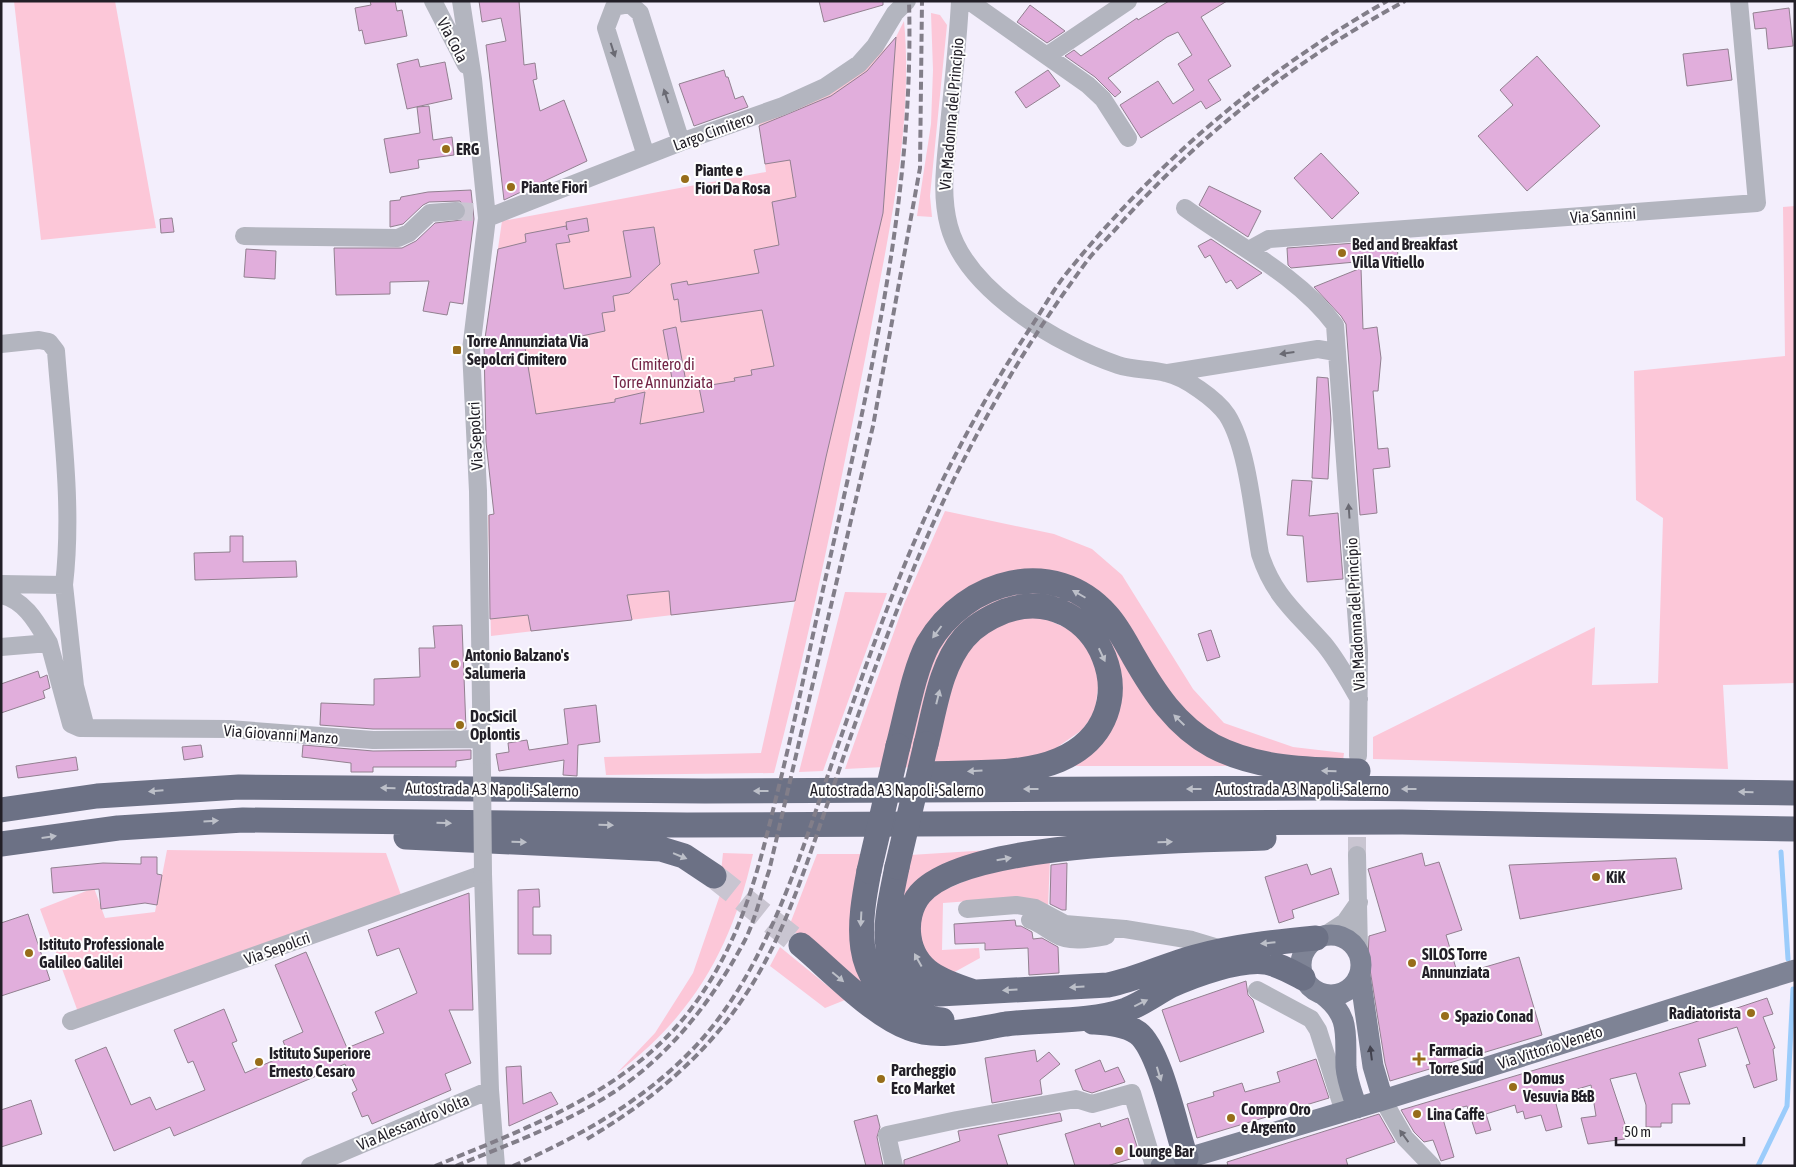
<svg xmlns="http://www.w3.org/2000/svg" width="1796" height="1167" viewBox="0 0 1796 1167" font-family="'Asap Condensed',sans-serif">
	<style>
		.green { fill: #fcc7d8 }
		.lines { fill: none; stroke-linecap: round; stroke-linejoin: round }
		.stream { stroke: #9bccfb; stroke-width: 5 }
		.building { fill: #e1aedc; stroke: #928090 }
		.minor-tunnel { stroke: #c9c5d1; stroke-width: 18; stroke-dasharray: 18 9; stroke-linecap: butt }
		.highway-tunnel { stroke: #c9c5d1; stroke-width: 25; stroke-dasharray: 25 12; stroke-linecap: butt }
		.minor { stroke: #b3b5bf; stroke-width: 18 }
		.major { stroke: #7e8395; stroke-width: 21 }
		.highway { stroke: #6c7185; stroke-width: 25 }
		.rail { stroke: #827e89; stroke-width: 4; stroke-dasharray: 8 4; stroke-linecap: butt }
		.minor-bridge { stroke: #b3b5bf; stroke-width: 18 }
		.highway-bridge { stroke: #6c7185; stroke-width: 25 }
		.oneway { fill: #6a6a73 }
		.oneway2 { fill: #bcbfc8 }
		.oneway3 { fill: #42424e }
		.poi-dot { fill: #976d1a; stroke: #fefefe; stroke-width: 2 }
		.labels { text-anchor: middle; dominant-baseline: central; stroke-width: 4; stroke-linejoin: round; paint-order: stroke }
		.street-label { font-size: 16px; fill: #221f27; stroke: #fefefe }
		.poi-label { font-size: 16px; font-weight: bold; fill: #221f27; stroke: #fefefe; text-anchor: start }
		.park-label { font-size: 16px; fill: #722546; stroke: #fefefe }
	</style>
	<rect width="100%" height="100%" fill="#f3eefc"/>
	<path class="green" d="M14,1H115L156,228L41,240Z
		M931,13L940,15L947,25L930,196L932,217L917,216L931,124L933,70Z
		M904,21C914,127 887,240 868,344C840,488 811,631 774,773L606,775L604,757L761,753L795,601L491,636L488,515L494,514L486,438L484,345L502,221L766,172L759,122L866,68L896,37Z
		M1795,206V683L1723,685L1728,769L1373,759V737L1595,627L1592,685L1658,683L1663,518L1636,500L1634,371L1785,356L1783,207Z
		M945,511L1054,534L1092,549L1122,575L1193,689L1224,723L1293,747L1344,753L1343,761L1276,756L1223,740L1184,712L1071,580L960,594L884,767L845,769L904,604Z
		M1040,590L1076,601L1241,766H1072L1104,737L1089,621L978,613L912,768L904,767L930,665L947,635L963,614L1001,594Z
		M845,592L887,593L823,771L799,772Z
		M1037,615L1077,633L1100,671L1095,712L1082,730L1046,755L1020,760L932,764L957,668L968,647L998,623Z
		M1023,848L896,916L910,855Z
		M167,850L386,853L401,895L78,1012L40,909L94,888L105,918L155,912Z
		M723,853L753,854C732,947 694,1015 617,1073L655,1033L693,973L721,892L710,886L721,872Z
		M817,854H861L869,991L806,938L788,929Z
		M1050,860L1048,906L984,900L943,903L942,950L979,948L980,958L951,974L928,967L916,923L933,895L979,875Z
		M780,947L845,1000L825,1008L770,966Z"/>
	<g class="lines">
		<path class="stream" d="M1781,852L1788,959
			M1758,1166L1787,1106L1793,989"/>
	</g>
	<path class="building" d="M370,1H395L397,11L402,10L407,36L365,44L362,30L359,31L355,8L371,5Z
		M479,1H519L524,65L535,63L537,79L533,80L540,111L564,100L587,161L504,200L486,45L506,41L501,18L482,22Z
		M819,1H883V5L824,22Z
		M1169,1H1227L1201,17L1231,66L1208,80L1221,100L1206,109L1201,101L1141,138L1120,105L1158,81L1173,104L1194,90L1178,64L1192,55L1178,32L1167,37L1108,78L1121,92L1115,97L1095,77L1065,56L1074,50L1081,56L1137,18L1138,20Z
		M1030,5L1065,31L1047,43L1017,22Z
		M1789,8L1793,46L1768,49L1766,28L1755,29L1753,13Z
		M896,37L883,213L826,457L795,601L671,615L669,591L627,595L632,620L531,631L528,615L490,619L489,515L494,514L486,442L484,345L498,249L526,242L525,234L566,226L567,230L566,222L587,218L589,231L568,235L570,242L556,244L564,289L631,277L623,231L654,227L660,264L629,293L613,296L615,311L602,313L605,331L525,348L536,414L615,402V399L645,392L640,424L704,412L699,387L735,381L734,378L752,375L751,370L774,366L762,310L681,322L678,299L674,300L671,284L687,281L688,285L759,273L754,250L779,245L772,202L796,197L790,160L765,164L759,126L831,96L867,71Z
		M1728,49L1732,80L1687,86L1683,54Z
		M1537,56L1600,126L1527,191L1478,136L1513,105L1500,90Z
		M418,59L420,67L445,62L452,99L407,109L397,64Z
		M724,70L726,77H728L735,99L743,96L748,107L694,126L679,84Z
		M1048,70L1060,86L1026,108L1015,92Z
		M429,106L433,140L452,137L454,155L418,160L419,168L390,173L384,139L420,133L417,107Z
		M1321,153L1359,193L1332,219L1294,178Z
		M1209,186L1261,211L1248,237L1199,205Z
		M471,190L474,219L463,304L450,302L447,315L423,311L429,281L390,282V294L336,295L334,248H402L416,241L435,223L462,220L467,211L460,201L429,202L423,205L403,224L390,227V201L400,200L401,197L428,192Z
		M172,218L174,232L161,233L160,219Z
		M1211,239L1262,273L1237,289L1231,280L1226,283L1210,255L1205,258L1198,246Z
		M1397,240L1398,258L1291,268L1288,265L1287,248Z
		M246,249L276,251L275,279L244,277Z
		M1361,268L1363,329L1377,327L1381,358L1378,391H1373L1378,449L1388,448L1390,467L1373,469L1377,513L1360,515L1346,324L1341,316L1314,287Z
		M676,327L686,382L673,384L663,330Z
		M1317,377L1328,378L1331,420L1328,479L1312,478Z
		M1292,480L1312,481L1309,516L1338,513L1343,579L1307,582L1303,536L1287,535Z
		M230,536H243V562L296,561L297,577L195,580L194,553L230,552Z
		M462,625L466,729H373L320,725L321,703L374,705V679L420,677L419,648H435L433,626Z
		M1211,630L1220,657L1207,661L1198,634Z
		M38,671L40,678L47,675L50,688L43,691L45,698L1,713V684Z
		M596,705L600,742L578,745L577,776L563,775L564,760L499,771L496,754L509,752L508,743L527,740L529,750L568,744L564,709Z
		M201,745L203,757L184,760L182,747Z
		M303,745L373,751L471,750V759L456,761V767H373V772H351V763L302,757Z
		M76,757L78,770L18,778L16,766Z
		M1422,853L1425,866L1439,862L1462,930L1446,935L1458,975L1519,957L1542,1035L1390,1081L1385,1063L1368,957L1369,936L1386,931L1368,869Z
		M141,857H157V874L162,875L157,905L145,903L101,909L99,889L53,893L51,868L103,863L141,864Z
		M1676,858L1682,889L1520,919L1509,865Z
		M1067,863L1066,910H1062L1050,904L1051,865Z
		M1307,864L1311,875L1331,868L1339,894L1292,910L1294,918L1279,923L1265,877Z
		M539,889L540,907H533V935H551V954H518V890Z
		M469,893L473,1010H449L471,1063L445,1074L451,1090L372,1124L368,1115L362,1117L352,1093L357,1090L345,1064L174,1136L170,1127L114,1151L75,1060L106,1047L131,1105L150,1097L156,1110L205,1090L193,1061L188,1063L174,1030L224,1009L237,1041L232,1043L245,1073L288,1054L283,1041L303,1032L275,965L306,952L347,1048L384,1033L375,1012L417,993L399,948L377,956L368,930Z
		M28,914L50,980L1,996V923Z
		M1015,920L1016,926H1021L1032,932L1033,939L1042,938L1058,947L1059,973L1029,975L1028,948L985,950V943L955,944L954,924Z
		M1246,981L1248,995L1253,1000L1264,1032L1180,1062L1162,1010Z
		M1767,998L1773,1014L1763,1017L1775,1048L1773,1049L1777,1080L1754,1088L1746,1065L1750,1064L1737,1027L1698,1039L1706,1066L1679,1073L1690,1104H1672V1123H1661V1127H1646V1105L1636,1073L1610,1079L1626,1127H1623L1625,1139L1588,1144L1581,1118L1596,1116L1591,1085L1554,1096L1562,1127L1546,1131L1541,1115L1525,1119L1523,1111L1517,1113L1515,1105L1486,1114L1491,1130L1476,1134L1467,1106L1441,1112L1454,1157L1441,1161L1433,1140L1424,1142L1414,1132L1401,1110L1692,1023Z
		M1035,1050L1037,1062L1049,1052L1060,1064L1040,1080L1042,1094L992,1103L985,1058Z
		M1316,1059L1329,1098L1197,1138L1187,1104L1214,1096L1213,1092L1242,1083L1245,1092L1280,1082L1277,1072Z
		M1100,1060L1105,1072L1118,1067L1125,1082L1092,1093L1083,1090L1075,1070Z
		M521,1066L523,1104L551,1092L558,1104L509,1126L506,1067Z
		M31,1100L42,1134L1,1147V1110Z
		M1060,1113L1062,1121L998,1135L1008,1166H904V1160L960,1141L958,1131Z
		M1379,1114L1395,1142L1346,1159L1348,1166H1228L1227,1162Z
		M877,1115L880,1127L877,1137L883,1166H866L854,1121Z
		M1128,1118L1140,1156L1107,1166H1075L1065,1134L1100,1123L1101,1127Z"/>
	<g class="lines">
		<path class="minor-tunnel" d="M456,211L473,212
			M1357,855V778"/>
		<path class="highway-tunnel" d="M714,876L801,945"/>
		<path class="minor" d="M433,1L466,65
			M461,1L473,79L487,218L471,350L478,491L482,772
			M960,1C958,43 953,84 949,125C946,159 940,192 949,226C966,290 1058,345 1118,365C1133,370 1151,369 1166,373C1185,377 1216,399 1227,415C1248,448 1253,515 1260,554C1274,597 1296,612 1324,644C1338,661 1348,680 1359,699
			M969,1L1088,85L1103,99L1128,138
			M1048,55L1128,1
			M646,156L606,28L614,7L630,4L640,13L681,142
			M1185,208C1234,244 1298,275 1335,325L1359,651L1358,756
			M487,218L681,142L783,106L825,87L859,64L875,46L895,13L907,1
			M244,236L398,238L409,233L430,213L456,211
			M1249,250L1269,239L1757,203L1739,1
			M1,344L39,340L49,342L56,351C62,429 73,508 64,585
			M1168,373L1318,349L1336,352
			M1,584L64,585L75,686L86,728
			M1,595C25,600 37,623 49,643
			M1,647L49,643L71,724L80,728L229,729L373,740L482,739
			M1357,855L1359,952
			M967,909L1016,905L1035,908L1065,924L1125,929L1192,940L1222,949
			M1030,920C1040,923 1046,929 1055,934C1069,943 1090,939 1106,936
			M1325,935L1345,922L1359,902
			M1257,990L1311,1019L1318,1030L1344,1112
			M71,1021L483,874L490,1090L496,1166
			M1383,1100L1405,1138L1432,1166
			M310,1166L490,1090
			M894,1166L887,1135L957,1120L1076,1099L1092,1104L1132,1093L1154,1166"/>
		<path class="major" d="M1301 965a30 30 0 1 1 60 0a30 30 0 1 1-60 0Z
			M1360,975L1373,1066L1383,1100
			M1322,994C1351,1016 1345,1034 1346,1067C1347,1081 1353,1095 1357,1108
			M1161,1166L1383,1100L1795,970"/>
		<path class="highway" d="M926,744C935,709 940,666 964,638C975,625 990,617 1005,611C1097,578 1159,717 1059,760C1022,776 968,772 928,774
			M898,746C906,716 914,670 928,644C965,580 1054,555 1107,615C1118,627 1126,643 1134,657C1154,692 1176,726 1213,746C1257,769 1309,770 1358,771
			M1,810L97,796L239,787L705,791L1328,788L1795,793
			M406,837L661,849L684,856L714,876
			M1,844L118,828L243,820L687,825L1402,822L1795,829
			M897,867C887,918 868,979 939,994L1108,985C1138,979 1165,965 1195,957C1235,946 1275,942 1316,938
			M869,871C859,923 850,978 906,1007C917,1013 930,1019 942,1020
			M801,945C831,970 873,1015 909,1028C940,1040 974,1029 1006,1024C1046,1019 1087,1023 1126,1010C1142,1004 1155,994 1170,986C1194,975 1238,959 1265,962C1278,964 1292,972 1303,978
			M974,992C944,982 914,973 909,937C907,923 910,906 920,894C967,840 1191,841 1264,838
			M1093,1022C1107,1023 1126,1024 1138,1033C1160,1050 1176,1129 1186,1158"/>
		<path class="rail" d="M587,1139C648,1103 702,1059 742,1000C782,942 803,874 826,808C851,735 876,662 905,590C951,473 1012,362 1087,261C1097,248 1110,236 1121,223C1201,133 1299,58 1405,1
			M435,1166C527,1128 628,1092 691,1009C740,944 757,876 776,798C791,739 803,680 816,621C861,417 915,211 909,1
			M456,1166C509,1144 565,1124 614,1092C670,1055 712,1001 744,942C755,921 761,894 769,871L873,426L920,168L922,1
			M513,1166C578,1137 640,1103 690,1052C770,971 805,839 842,734C875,639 909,543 956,454C979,409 1005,366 1033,324C1044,307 1054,289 1066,274C1156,162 1262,72 1387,1"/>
		<path class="minor-bridge" d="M482,772L483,874"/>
		<path class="highway-bridge" d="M897,867L926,744
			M869,871L898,746"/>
	</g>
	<defs><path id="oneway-solid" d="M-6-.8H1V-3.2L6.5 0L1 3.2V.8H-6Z" transform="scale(1.25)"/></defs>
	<g class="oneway">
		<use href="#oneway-solid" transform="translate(613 50) rotate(72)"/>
		<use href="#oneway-solid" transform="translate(666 96) rotate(-108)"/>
		<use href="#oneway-solid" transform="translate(1287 353) rotate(172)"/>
		<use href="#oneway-solid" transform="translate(1349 511) rotate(-94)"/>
		<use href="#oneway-solid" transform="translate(1404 1136) rotate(-126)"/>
	</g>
	<g class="oneway2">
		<use href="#oneway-solid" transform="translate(1079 594) rotate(-150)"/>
		<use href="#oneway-solid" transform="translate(937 632) rotate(127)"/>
		<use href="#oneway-solid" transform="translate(1102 655) rotate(65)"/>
		<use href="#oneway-solid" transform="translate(938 697) rotate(-76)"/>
		<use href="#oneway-solid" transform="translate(1179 720) rotate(-136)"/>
		<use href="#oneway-solid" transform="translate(975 771) rotate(177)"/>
		<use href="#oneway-solid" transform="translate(1329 771) rotate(-178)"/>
		<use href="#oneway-solid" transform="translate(388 788) rotate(-179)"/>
		<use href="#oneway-solid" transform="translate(1031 789) rotate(180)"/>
		<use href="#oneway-solid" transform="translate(1194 789) rotate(180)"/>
		<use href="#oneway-solid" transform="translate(1409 789) rotate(-180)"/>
		<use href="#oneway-solid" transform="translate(156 791) rotate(175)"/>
		<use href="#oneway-solid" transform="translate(761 791) rotate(180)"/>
		<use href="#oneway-solid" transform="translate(1746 792) rotate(-179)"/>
		<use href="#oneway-solid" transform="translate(211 821) rotate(-3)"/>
		<use href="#oneway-solid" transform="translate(444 823) rotate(1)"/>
		<use href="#oneway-solid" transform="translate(606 825) rotate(1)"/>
		<use href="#oneway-solid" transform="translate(49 837) rotate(-8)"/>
		<use href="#oneway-solid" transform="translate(519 842) rotate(1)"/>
		<use href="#oneway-solid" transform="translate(1165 842) rotate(-2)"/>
		<use href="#oneway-solid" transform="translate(680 856) rotate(22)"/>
		<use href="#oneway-solid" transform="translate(1004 859) rotate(-10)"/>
		<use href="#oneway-solid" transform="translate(861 919) rotate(93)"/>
		<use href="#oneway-solid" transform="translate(1268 943) rotate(174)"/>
		<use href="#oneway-solid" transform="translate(918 960) rotate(-119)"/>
		<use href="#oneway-solid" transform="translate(838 977) rotate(40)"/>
		<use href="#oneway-solid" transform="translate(1077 987) rotate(177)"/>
		<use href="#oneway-solid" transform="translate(1010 990) rotate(177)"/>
		<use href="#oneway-solid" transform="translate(1141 1003) rotate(-26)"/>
		<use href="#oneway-solid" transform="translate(1159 1074) rotate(73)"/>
	</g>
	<use class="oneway3" href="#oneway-solid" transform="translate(1371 1053) rotate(-97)"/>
	<g class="poi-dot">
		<circle cx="446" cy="149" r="5"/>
		<circle cx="685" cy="179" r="5"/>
		<circle cx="511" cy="187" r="5"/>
		<circle cx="1342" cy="253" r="5"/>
		<rect x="452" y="345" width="10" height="10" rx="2.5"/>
		<circle cx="455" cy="664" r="5"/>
		<circle cx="460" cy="725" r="5"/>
		<circle cx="1596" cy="877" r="5"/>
		<circle cx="29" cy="953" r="5"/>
		<circle cx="1412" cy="963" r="5"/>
		<circle cx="1751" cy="1013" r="5"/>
		<circle cx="1445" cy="1016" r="5"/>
		<path d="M1416.5 1051.5h5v5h5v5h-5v5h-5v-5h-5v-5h5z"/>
		<circle cx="259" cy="1062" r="5"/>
		<circle cx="881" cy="1079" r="5"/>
		<circle cx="1513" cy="1087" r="5"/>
		<circle cx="1417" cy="1114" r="5"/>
		<circle cx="1231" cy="1118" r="5"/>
		<circle cx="1119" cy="1151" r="5"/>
	</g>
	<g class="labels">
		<g class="street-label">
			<text transform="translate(453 40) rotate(62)">Via Cola</text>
			<text transform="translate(951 114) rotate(-85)">Via Madonna del Principio</text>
			<text transform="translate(713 131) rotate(-20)">Largo Cimitero</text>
			<text transform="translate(1603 215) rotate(-4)">Via Sannini</text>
			<text transform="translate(475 436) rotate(-93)">Via Sepolcri</text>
			<text transform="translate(1355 614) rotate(-93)">Via Madonna del Principio</text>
			<text transform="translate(281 734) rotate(4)">Via Giovanni Manzo</text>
			<text transform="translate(492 789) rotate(1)">Autostrada A3 Napoli-Salerno</text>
			<text x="1302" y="789">Autostrada A3 Napoli-Salerno</text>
			<text x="897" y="790">Autostrada A3 Napoli-Salerno</text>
			<text transform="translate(277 948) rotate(-20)">Via Sepolcri</text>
			<text transform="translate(1550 1047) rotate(-18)">Via Vittorio Veneto</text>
			<text transform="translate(413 1122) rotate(-23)">Via Alessandro Volta</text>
		</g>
		<g class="poi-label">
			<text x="456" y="149">ERG</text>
			<text x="695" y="170">Piante e<tspan x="695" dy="18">Fiori Da Rosa</tspan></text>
			<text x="521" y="187">Piante Fiori</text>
			<text x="1352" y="244">Bed and Breakfast<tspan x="1352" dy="18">Villa Vitiello</tspan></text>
			<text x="467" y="341">Torre Annunziata Via<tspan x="467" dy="18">Sepolcri Cimitero</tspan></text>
			<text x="465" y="655">Antonio Balzano's<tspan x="465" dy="18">Salumeria</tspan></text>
			<text x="470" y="716">DocSicil<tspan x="470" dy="18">Oplontis</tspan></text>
			<text x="1606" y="877">KiK</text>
			<text x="39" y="944">Istituto Professionale<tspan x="39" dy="18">Galileo Galilei</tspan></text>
			<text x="1422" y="954">SILOS Torre<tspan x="1422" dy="18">Annunziata</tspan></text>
			<text x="1741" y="1013" text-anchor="end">Radiatorista</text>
			<text x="1455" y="1016">Spazio Conad</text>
			<text x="1429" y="1050">Farmacia<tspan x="1429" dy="18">Torre Sud</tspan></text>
			<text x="269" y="1053">Istituto Superiore<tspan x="269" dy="18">Ernesto Cesaro</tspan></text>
			<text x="891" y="1070">Parcheggio<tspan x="891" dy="18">Eco Market</tspan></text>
			<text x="1523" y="1078">Domus<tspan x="1523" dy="18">Vesuvia B&amp;B</tspan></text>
			<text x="1241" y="1109">Compro Oro<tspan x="1241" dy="18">e Argento</tspan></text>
			<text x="1427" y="1114">Lina Caffe</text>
			<text x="1129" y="1151">Lounge Bar</text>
		</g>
		<g class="park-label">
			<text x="663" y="364">Cimitero di<tspan x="663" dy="18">Torre Annunziata</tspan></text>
		</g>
	</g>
	<rect width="1796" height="1167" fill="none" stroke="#221f27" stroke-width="5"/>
	<path d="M1616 1137v8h128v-8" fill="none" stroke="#221f27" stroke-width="2.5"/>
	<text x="1624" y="1137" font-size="15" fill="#221f27" stroke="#fefefe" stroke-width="4" paint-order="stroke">50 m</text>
</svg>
